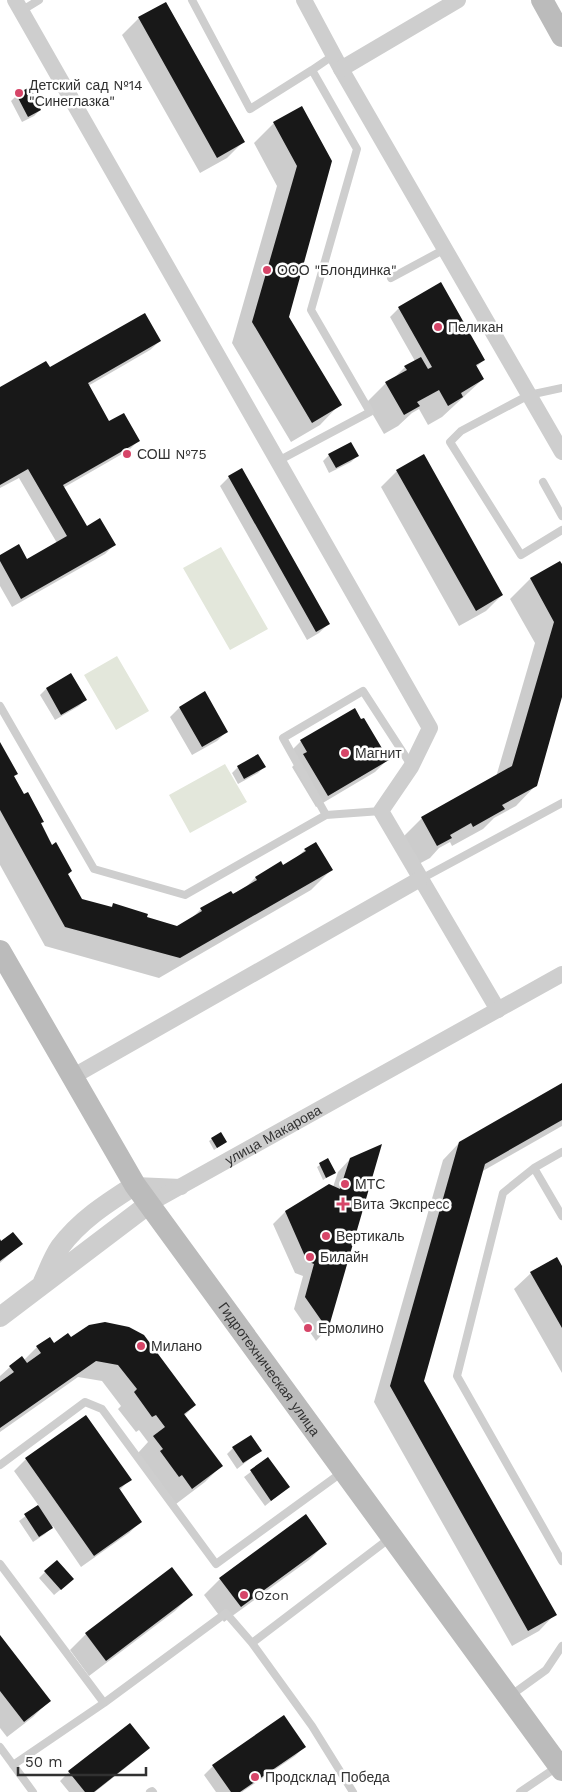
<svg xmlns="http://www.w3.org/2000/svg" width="562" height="1792" viewBox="0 0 562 1792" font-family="'Work Sans',sans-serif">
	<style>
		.green { fill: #e3e7db }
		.shadow { fill: #0003 }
		.building { fill: #181818 }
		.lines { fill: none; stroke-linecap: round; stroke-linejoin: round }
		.service { stroke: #cecece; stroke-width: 8 }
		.minor { stroke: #cecece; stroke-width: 16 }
		.tertiary { stroke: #cecece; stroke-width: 20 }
		.secondary { stroke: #bbb; stroke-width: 22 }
		.poi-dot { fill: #d64568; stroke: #fff; stroke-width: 2 }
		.labels { text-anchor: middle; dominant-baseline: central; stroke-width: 5; stroke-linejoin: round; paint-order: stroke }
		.poi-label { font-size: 14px; fill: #313131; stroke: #fff; text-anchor: start }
		.street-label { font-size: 14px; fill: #313131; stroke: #fff }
	</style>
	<rect width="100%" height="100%" fill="#fff"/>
	<path class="green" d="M221,547L268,629L230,650L183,568Z
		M117,656L149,711L116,730L84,675Z
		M225,764L247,802L190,833L169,795Z"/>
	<path class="shadow" d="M166,3L244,141L227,158L200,173L122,35L139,18Z
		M17,95L40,110L34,116L22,122L11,101Z
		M301,108L288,317L340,404L320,425L291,442L232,343L277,186L254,143L274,123Z
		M399,308L484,360L476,367L483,379L442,417L428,425L419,409L412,413L398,426L384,434L366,403L386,383L393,379L405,367L415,361L390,317Z
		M160,341L150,350L88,386L109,422L138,441L129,450L63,488L86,528L114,545L105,554L12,607L0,586V556L26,560L57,543L19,478L0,488V389L49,369Z
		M329,455H358L351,462L329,473L323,461Z
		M397,471L502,595L486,611L459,626L381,487Z
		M229,477L328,624L319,633L307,640L220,486Z
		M560,563L562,567V693L536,785L516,806L494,818L483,829L452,846L450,842L439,848L430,858L417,865L402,838L422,818L496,777L535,643L510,599L530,579Z
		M71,675L85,700L79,706L55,720L40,695L46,689Z
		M179,708L227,731L217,741L192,755L170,717Z
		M354,709L387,760L375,772L316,807L292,767L295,764L289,753L301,741Z
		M0,745L13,777L82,900L110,908L113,905L145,918L177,928L191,919L201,909L245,888L255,878L283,866L296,858L305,850L331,870L311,890L159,978L45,946L0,865Z
		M238,767H264L258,773L238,784L232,773Z
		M562,1084V1126L481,1172L423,1381L555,1614L539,1631L512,1646L374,1402L443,1160L459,1143Z
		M212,1139L226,1142L214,1150L209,1141Z
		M380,1146L327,1329L316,1341L294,1309L303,1276L295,1273L273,1224L285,1212L333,1187L338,1172L350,1159Z
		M327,1160L334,1173L323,1180L317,1167Z
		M0,1241L21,1244L0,1263Z
		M562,1268V1373L514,1289L531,1273Z
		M49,1338L54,1345L71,1339L195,1405L184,1416L221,1466L205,1482L176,1504L138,1453L148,1442L139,1430L136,1432L118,1409L121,1406L102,1381L78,1377L0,1432V1376L10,1367L24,1360L37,1347Z
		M86,1417L130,1479L119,1491L141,1521L129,1533L81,1567L53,1526L45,1534L33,1542L19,1521L39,1506L14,1471L26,1459Z
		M233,1448L260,1451L237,1469L227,1454Z
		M268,1459L288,1487L265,1506L244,1477Z
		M325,1544L309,1560L224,1622L204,1595L220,1579Z
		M45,1572L66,1585L54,1595L39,1578Z
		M191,1595L175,1611L89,1676L70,1650L86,1634Z
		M0,1637L49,1701L33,1717L7,1737L0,1728Z
		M304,1747L295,1756L242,1792H216L204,1775L213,1766Z
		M148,1748L139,1757L95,1792H69L60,1781L69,1772Z"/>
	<path class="building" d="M166,2L245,142L217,158L138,17Z
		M30,87L41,110L28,117L16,94Z
		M302,106L332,161L289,317L342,405L312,423L252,322L297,166L273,122Z
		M441,282L485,360L476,365L484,379L461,393L463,397L448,406L439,390L417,402L420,406L404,415L385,382L407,370L404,366L421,357L428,369L432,367L398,307Z
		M145,313L161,341L88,383L109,421L124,413L140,441L63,485L87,526L100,518L116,545L21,599L0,561V555L19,544L27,559L67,536L28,469L0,485V387L46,361L50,367Z
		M351,442L359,456L336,468L328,454Z
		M424,454L503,595L476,611L396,470Z
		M242,468L330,624L316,632L228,476Z
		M560,561L562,564V697L537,786L502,805L505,809L473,827L471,823L450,835L452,838L437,846L421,817L512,766L554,622L530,578Z
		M71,673L87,700L61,715L46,688Z
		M205,691L228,732L202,747L179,707Z
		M355,708L361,719L364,718L389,760L328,796L303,754L307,752L300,740Z
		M0,742L18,774L14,776L24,794L28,792L44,822L41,823L52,845L56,842L72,871L68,874L82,899L112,907L113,903L148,914L147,917L177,926L202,911L200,908L231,891L233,894L257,880L255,877L281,861L283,865L306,851L304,849L316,842L333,870L180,958L65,927L0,810Z
		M258,754L266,767L244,779L237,766Z
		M562,1083V1120L485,1164L424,1381L557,1615L528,1631L390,1386L459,1142Z
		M221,1132L227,1142L217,1148L211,1138Z
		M382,1144L328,1330L305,1297L314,1264L307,1261L285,1211L329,1184L340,1189L350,1158Z
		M328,1158L336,1173L326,1178L319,1163Z
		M13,1232L23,1244L0,1261V1239L1,1241Z
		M557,1257L562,1266V1328L530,1272Z
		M105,1322L129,1327L144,1335L196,1405L184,1414L223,1466L192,1489L182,1475L179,1477L160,1451L163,1449L153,1436L165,1427L156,1415L152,1417L134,1392L137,1389L118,1365L96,1361L0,1428V1382L14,1372L9,1366L22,1356L27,1363L41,1353L36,1346L50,1337L54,1343L68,1333L71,1337L89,1325Z
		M86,1415L132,1480L119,1488L142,1522L94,1556L25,1458Z
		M251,1435L262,1451L243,1463L232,1447Z
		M268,1457L290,1487L271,1501L250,1470Z
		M38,1505L53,1528L39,1537L24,1514Z
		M306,1514L327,1544L241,1607L219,1578Z
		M57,1560L74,1579L61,1590L44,1571Z
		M172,1567L193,1595L106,1661L85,1633Z
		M0,1635L51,1701L24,1722L0,1691Z
		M284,1715L306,1747L240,1792H231L212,1765Z
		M130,1723L150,1748L94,1792H85L68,1771Z"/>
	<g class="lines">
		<path class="service" d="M192,0L250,109L312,70L357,149L311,310L370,412L278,461
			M21,11L39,0
			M312,70L334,55
			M391,278L445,249
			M562,388L529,395L461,431L450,442L521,555L562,530
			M543,482L562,516
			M0,706L94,869L185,895L326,815L381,811
			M326,815L283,738L363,691L411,765
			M421,879L562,803
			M562,1152L534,1168L503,1193L457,1376L562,1561
			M534,1168L562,1216
			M0,1465L85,1402L102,1409L216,1564L341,1473
			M0,1564L104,1703L226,1613L252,1643L390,1538
			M252,1643L312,1726L353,1792
			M510,1696L546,1670L562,1646
			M0,1747L33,1792
			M13,1765L104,1703
			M150,1792L152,1791L153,1792
			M520,1792L557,1767"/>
		<g class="minor">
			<path d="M15,0L430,728L411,767L381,811L498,1010"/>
			<path d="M304,0L341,69L562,452"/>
			<path d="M341,69L458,0"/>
			<path d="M72,1077L420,879"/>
			<path d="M135,1185L181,1187"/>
			<path id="s1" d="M149,1204L562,974"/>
		</g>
		<path class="tertiary" d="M43,1282C48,1271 53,1257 60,1247C80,1220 107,1203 135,1185
			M0,1317L149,1204"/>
		<g class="secondary">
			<path d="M542,0L562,36"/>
			<path id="s2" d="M0,951L135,1185L562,1770"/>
		</g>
	</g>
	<g class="poi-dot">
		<circle cx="19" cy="93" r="5"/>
		<circle cx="267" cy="270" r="5"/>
		<circle cx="438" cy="327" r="5"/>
		<circle cx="127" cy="454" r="5"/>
		<circle cx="345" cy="753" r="5"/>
		<circle cx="345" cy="1184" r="5"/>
		<path d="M340.5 1196.5h5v5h5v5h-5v5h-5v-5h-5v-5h5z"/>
		<circle cx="326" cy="1236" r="5"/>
		<circle cx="310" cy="1257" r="5"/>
		<circle cx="308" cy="1328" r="5"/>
		<circle cx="141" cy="1346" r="5"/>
		<circle cx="244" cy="1595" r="5"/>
		<circle cx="255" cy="1777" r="5"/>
	</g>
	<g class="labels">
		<g class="poi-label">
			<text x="29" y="85">Детский сад №14<tspan x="29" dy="16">"Синеглазка"</tspan></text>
			<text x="277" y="270">ООО "Блондинка"</text>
			<text x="448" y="327">Пеликан</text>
			<text x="137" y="454">СОШ №75</text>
			<text x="355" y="753">Магнит</text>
			<text x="355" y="1184">МТС</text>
			<text x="353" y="1204">Вита Экспресс</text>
			<text x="336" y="1236">Вертикаль</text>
			<text x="320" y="1257">Билайн</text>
			<text x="318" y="1328">Ермолино</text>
			<text x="151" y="1346">Милано</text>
			<text x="254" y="1595">Ozon</text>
			<text x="265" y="1777">Продсклад Победа</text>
		</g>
		<g class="street-label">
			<text stroke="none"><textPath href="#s1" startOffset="142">улица Макарова</textPath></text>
			<text stroke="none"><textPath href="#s2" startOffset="498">Гидротехническая улица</textPath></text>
		</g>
	</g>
	<path d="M18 1767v8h128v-8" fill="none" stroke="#313131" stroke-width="2.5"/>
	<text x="25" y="1767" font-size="15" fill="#313131" stroke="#ffffff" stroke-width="4" paint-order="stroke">50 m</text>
</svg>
